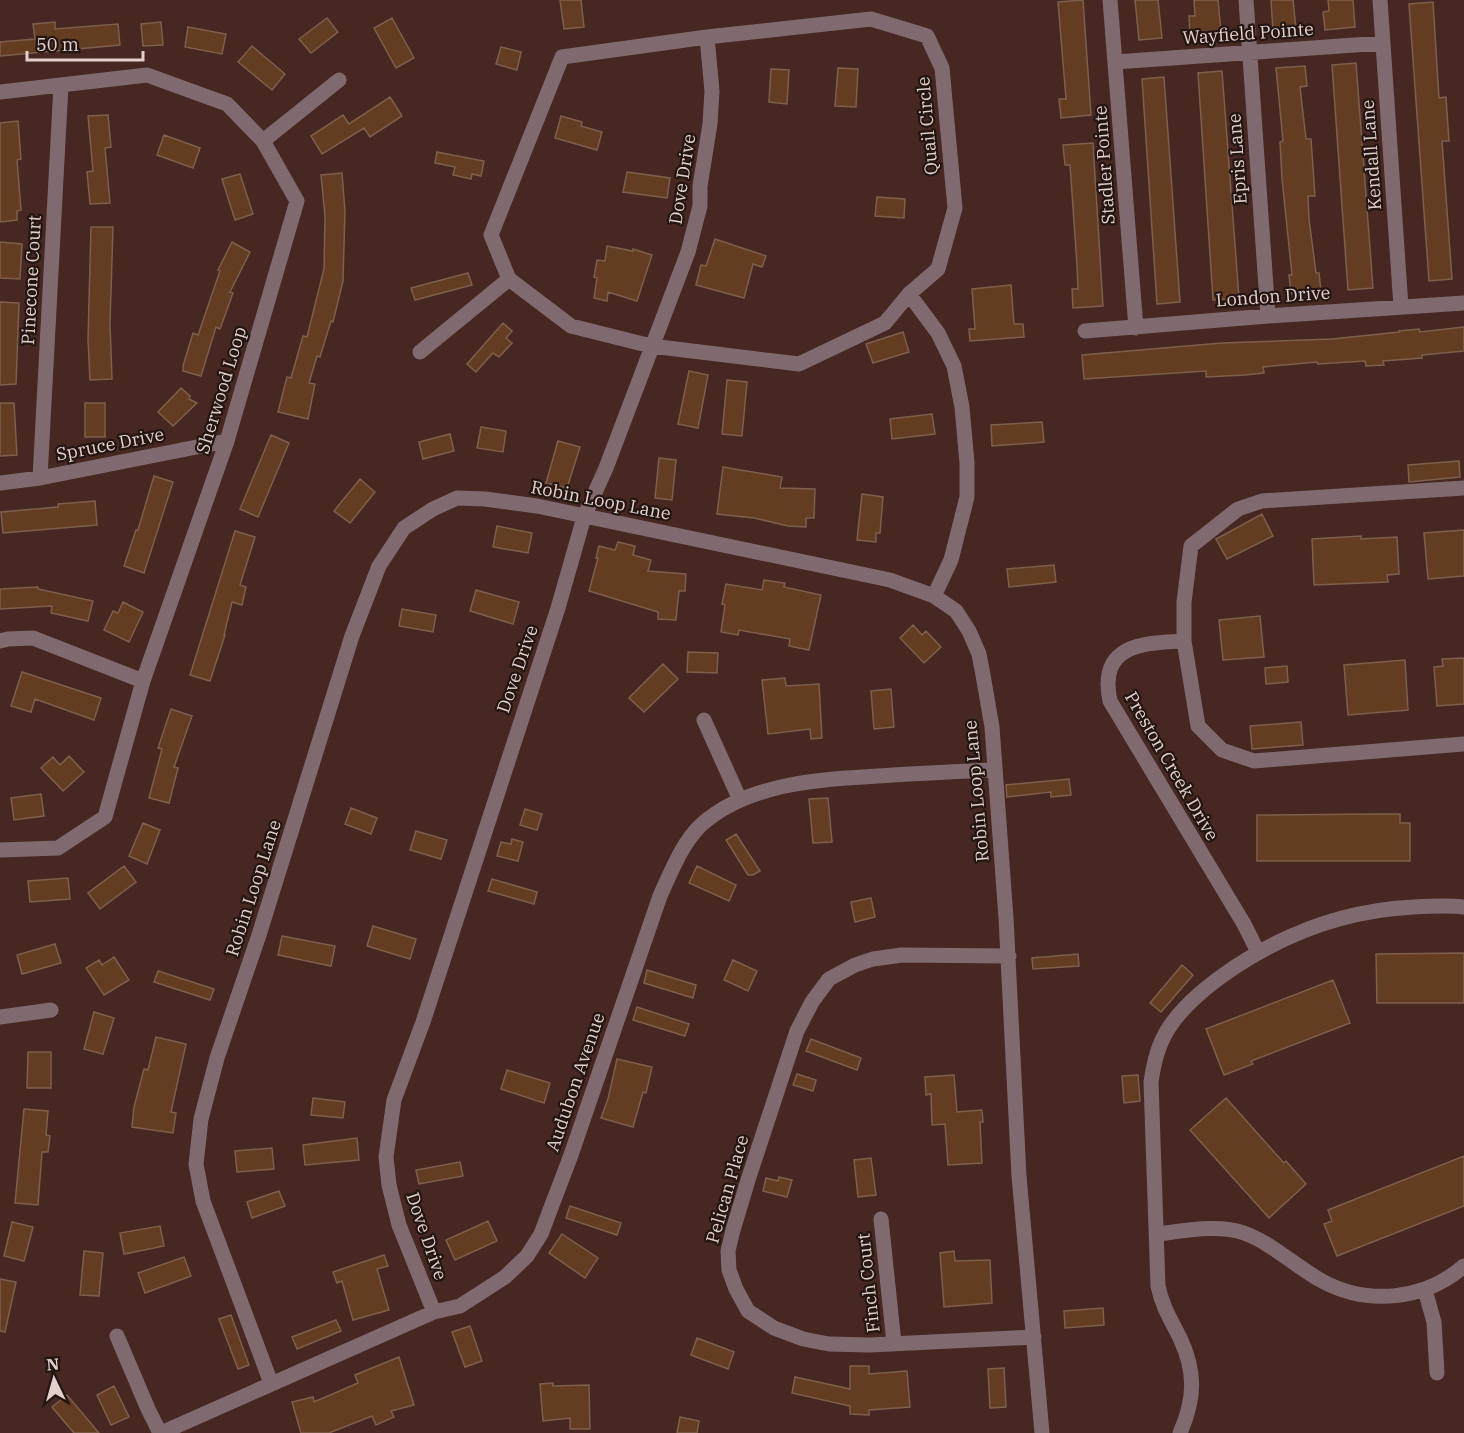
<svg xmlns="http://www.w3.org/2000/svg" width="1464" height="1433" viewBox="0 0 1464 1433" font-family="'IBM Plex Serif',serif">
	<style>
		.building { fill: #633d21; stroke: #7c604c; stroke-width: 1.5 }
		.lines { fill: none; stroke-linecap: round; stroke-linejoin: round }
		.minor { stroke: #816a6f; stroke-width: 15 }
		.labels { text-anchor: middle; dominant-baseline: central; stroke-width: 4.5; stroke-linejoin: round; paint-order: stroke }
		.street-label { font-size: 18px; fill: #e4cfcc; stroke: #231512 }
	</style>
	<rect width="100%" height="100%" fill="#462722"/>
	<path class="building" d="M560,0H581L584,27L564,29Z
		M1083,0L1091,115L1061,118L1059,99H1066L1058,2Z
		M1135,0H1158L1162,38L1139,40Z
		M1194,0H1218L1221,33L1190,35L1189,16H1195Z
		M1271,0H1293L1296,29L1273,31Z
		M1328,0H1353L1355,27L1325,30L1323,12L1329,11Z
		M1433,2L1439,98L1446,97L1449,141H1442L1452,279L1429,281L1409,4Z
		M327,18L338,32L311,53L299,39Z
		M392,18L414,58L396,68L374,28Z
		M55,22V29L118,24L120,45L0,56V42L35,39L33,24Z
		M161,22L163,45L143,46L141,24Z
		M188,27L226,34L222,54L185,47Z
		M252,46L285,74L272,90L238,62Z
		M501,47L521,52L517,70L496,64Z
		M1356,63L1373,288L1348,290L1332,65Z
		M1305,66L1307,86L1300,87L1306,139H1311L1315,196H1308L1309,219L1316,273H1319L1321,291L1291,294L1289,275H1292L1282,179L1280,142L1283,141L1276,68Z
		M838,68L858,69L856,107L835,106Z
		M771,69L789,70L787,104L769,102Z
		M1222,71L1239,298L1213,300L1198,73Z
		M1164,77L1180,302L1157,304L1142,79Z
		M390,97L402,116L370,137L364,128L322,154L311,136L343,115L349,124Z
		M108,115L111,147L105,148L110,203L90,204L87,172L93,171L88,116Z
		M561,116L582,122L581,126L602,132L597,150L555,138Z
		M18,121L21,159L17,160L21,210L17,211V220L0,222V123Z
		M164,135L200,148L193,168L157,155Z
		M1093,143L1103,306L1073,308L1072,289H1078L1077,265L1070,165H1065L1063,145Z
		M437,152L484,161L481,176L472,174L471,179L453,175L455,167L435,163Z
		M627,172L670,178L667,198L623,192Z
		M342,173L345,211L343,281L333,322L331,321L320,357L317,356L309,383L315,384L308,419L278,412L287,377L291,378L303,336L307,337L324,269L325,216L321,175Z
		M240,174L253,214L235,220L222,179Z
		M877,197L905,199L904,218L875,216Z
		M91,227H113L110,324L112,379L90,380L88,340Z
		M715,239L766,256L762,267L753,264L744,298L696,285L701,265L706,266Z
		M0,242L22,244L20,279L0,278Z
		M232,242L250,252L230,292L233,293L220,329L216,327L201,376L183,371V366L193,333L198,335L220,271L218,270Z
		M607,246L633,251V249L652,255L637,301L608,292L607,301L594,298L597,278L594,277L597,260L605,261Z
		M468,273L472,285L415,300L411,288Z
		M1011,285L1014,324H1023L1024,337L970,341L969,329H975L972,289Z
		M0,302L19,303L16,384L0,385Z
		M503,323L512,331L506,338L512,343L499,357L493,353L476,372L467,364Z
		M1464,327V351L1422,355V358L1383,361L1384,365L1366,366L1365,361L1318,364L1317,362L1263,367L1264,373L1245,375L1206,377V371L1084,379L1082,355L1222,343L1332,339L1399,332V331L1419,329L1420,332Z
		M903,332L909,352L873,363L866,344Z
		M689,371L708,375L698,428L678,424Z
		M727,380L747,382L742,436L722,434Z
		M181,388L190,396L189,399L197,403L173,426L158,412Z
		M0,403H14L17,455L0,456Z
		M85,403H105V437H85Z
		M932,414L935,434L892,439L890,419Z
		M1042,422L1044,442L992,446L991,425Z
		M481,427L506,431L503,452L477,448Z
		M450,434L454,451L423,459L419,442Z
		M271,435L289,443L258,517L240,509Z
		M558,441L580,447L567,488L546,483Z
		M659,458L676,460L672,500L655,498Z
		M1459,461L1460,477L1409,482L1408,465Z
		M723,467L782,477L780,488L815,489L814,518H806V527L788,526L754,518L717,514Z
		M154,476L173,482L144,573L124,566L136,530H138Z
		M360,479L375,492L350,523L334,511Z
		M862,494L883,497L880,533H876V542L857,540Z
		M95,501L97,525L3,533L1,512L58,507V504Z
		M1262,514L1273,536L1227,559L1216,539Z
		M497,526L532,533L528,553L493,547Z
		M1464,530V576L1428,579L1424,533Z
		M235,531L255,537L240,585L246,587L242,605L232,602L224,635H225L210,681L190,675Z
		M1361,536V539L1397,537L1399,574L1387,575L1388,582L1314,585L1312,539Z
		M618,542L635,546L633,555L651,560L648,571L686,574L685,591H679L676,620L658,619V612L589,591L598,558H596L599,546L615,550Z
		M1054,565L1056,582L1009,587L1007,569Z
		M764,580L785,583L784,587L821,595L809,650L789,646L790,639L739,630L738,635L721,632L725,605L722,604L726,584L762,590Z
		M38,587V589L93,601L88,621L51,613L52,606L0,609V589Z
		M476,590L519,602L513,624L470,611Z
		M123,602L143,612L129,642L104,630L113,611L118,613Z
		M402,609L436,615L433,632L399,626Z
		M1260,616L1264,657L1223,660L1219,620Z
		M913,625L922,635L926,631L941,647L924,663L900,638Z
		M688,652L718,653L717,673L687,672Z
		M1464,658V704L1437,706L1434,667L1443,666L1442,659Z
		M1405,660L1408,710L1348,715L1344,665Z
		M663,664L678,679L644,712L629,698Z
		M1287,666L1288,682L1266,684L1265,668Z
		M22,672L101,698L94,720L35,699L31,712L11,706Z
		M785,678L786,686L819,684L822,738L811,739L810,729L768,734L762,680Z
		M891,689L894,727L874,729L871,691Z
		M171,709L192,716L174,767L178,768L169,803L149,798L162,749L158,748Z
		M1301,722L1303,745L1252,749L1250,726Z
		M69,756L84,772L63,791L41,768L53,757L60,765Z
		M1069,779L1071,795L1051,797V792L1007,797L1006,785Z
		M41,794L44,816L14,820L11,798Z
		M828,798L832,842L813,843L809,799Z
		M351,808L377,818L371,834L345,824Z
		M525,809L542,814L537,830L520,825Z
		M1378,814H1400V823H1410V861H1257V815Z
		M143,823L160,830L147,864L129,856Z
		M416,831L447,840L441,859L410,850Z
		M736,834L760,871L753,875H748L726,840Z
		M512,839L523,842L518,861L497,856L501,842L511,844Z
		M124,866L136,882L100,909L88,893Z
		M697,866L736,885L729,901L689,883Z
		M68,878L70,899L30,902L28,881Z
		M492,879L537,892L534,904L488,891Z
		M871,898L875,917L855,922L851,902Z
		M373,926L416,939L410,959L367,946Z
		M282,936L335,946L331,966L278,955Z
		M55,944L61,963L22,974L17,955Z
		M1464,953V1003H1377L1376,954Z
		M1078,954L1079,966L1033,969L1032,958Z
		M114,957L129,980L104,995L86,968L99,960L102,965Z
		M733,960L757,971L748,991L724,980Z
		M1182,965L1193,975L1161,1012L1150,1003Z
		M647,970L696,985L693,998L644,983Z
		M158,971L214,989L210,1000L154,982Z
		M1333,980L1350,1023L1251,1061L1253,1064L1224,1075L1206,1029Z
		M637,1007L689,1024L685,1036L633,1020Z
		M94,1012L114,1018L103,1054L84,1049Z
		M156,1037L186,1044L171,1112L176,1113L173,1133L132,1127L134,1107L144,1069L148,1070Z
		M811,1039L861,1058L857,1070L806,1051Z
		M28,1052H51V1088H27Z
		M617,1059L652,1067L646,1093L643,1092L633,1127L601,1118L608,1099Z
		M507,1070L550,1083L544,1103L501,1089Z
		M797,1074L816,1080L813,1091L793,1085Z
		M954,1075L957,1112L982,1110L983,1122H980L982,1163L948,1165L945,1124L932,1125L931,1094L926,1095L925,1077Z
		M1138,1075L1140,1101L1124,1103L1122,1076Z
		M313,1098L345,1102L343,1118L311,1115Z
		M1226,1098L1284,1163L1286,1161L1306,1184L1269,1218L1190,1130Z
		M24,1109L48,1111L46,1135L50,1136L48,1152H42L38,1205L15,1203Z
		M357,1138L359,1160L305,1165L303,1145Z
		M272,1148L274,1169L237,1172L235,1151Z
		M1464,1156V1206L1337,1256L1324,1224L1332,1221L1328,1210Z
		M871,1158L876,1195L858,1197L854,1160Z
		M460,1162L463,1176L419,1184L416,1170Z
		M779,1177L792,1180L787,1197L763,1191L766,1178L778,1181Z
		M279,1191L285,1206L252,1218L247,1202Z
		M570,1206L621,1223L617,1235L566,1218Z
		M488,1221L497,1241L455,1260L446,1240Z
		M12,1222L33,1227L24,1261L4,1256Z
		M160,1226L164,1246L124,1254L120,1233Z
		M562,1234L598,1258L585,1278L549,1253Z
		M84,1251L103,1253L99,1296L80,1295Z
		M954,1251L955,1261L990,1260L992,1303L944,1307L940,1253Z
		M384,1255L388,1266L377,1269L389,1310L353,1320L342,1281L337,1283L333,1272Z
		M184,1257L191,1276L145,1293L138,1273Z
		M0,1279L16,1282L5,1332L0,1331Z
		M1103,1308L1104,1325L1065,1328L1064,1311Z
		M231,1315L249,1365L238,1369L219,1319Z
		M336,1320L341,1331L297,1349L292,1337Z
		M470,1326L482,1361L465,1367L452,1332Z
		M697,1338L734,1352L728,1369L691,1355Z
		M399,1357L414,1405L391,1411L394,1417L376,1425L372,1416L329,1433H301L292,1402L313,1397L314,1402L358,1383L355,1375Z
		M850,1366H869V1374L907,1371L910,1407L869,1410V1415L850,1414V1406L792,1393L795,1377L850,1389Z
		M1004,1368L1006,1407L990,1408L988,1369Z
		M553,1383V1386L589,1385L590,1429H570V1418L543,1421L540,1384Z
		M114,1386L129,1417L111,1425L97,1395Z
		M67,1395L99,1433H74L52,1407Z
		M680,1417L699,1421L697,1433H677Z"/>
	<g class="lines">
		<path class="minor" d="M1110,0L1136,328
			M1246,0L1268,316
			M1380,0L1401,307
			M871,19L927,36L942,68L955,208L938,269L909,294L885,323L799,364L651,346L571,326L509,279L491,235L562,57L707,37Z
			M1115,62L1383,43
			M0,92L147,75L227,104L263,141L297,201L227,441L143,681L105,817L58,848L0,850
			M263,141L339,80
			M909,294L938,333L954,366L962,407L967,463V497L951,560L934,596
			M1085,331L1268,316L1464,303
			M420,352L509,279
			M40,478L61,85
			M0,483L40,478L227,441
			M1464,488L1262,501L1238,509L1191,546L1184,602V641L1198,726L1222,750L1254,761L1464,744
			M0,641L8,639L33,638L143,681
			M1184,641C1143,643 1098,644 1110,701L1244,924L1258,952
			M704,720L740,800
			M1009,956L902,955L873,959L855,965L829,979L812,1002L797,1031L748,1180L733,1230L728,1251L729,1270L736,1289L748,1311L774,1328L803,1339L829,1344L870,1345L1034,1337
			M0,1017L51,1010
			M881,1219L894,1343
			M1157,1234C1185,1231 1217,1224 1244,1233C1272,1243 1296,1267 1322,1281C1368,1306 1425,1300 1464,1266
			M1425,1290L1434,1322L1437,1373
			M434,1312L399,1225L389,1185L386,1157L394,1100L423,1022L558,608L584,517L606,468L688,252L700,206V186L710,124L712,91L707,37
			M117,1336L148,1409L160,1433
			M271,1383L203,1201L196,1164L201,1119L217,1058L259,935L352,636L379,566L404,528L433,509L457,498L485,499L537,506L890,580L934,596L956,611L969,631L979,654L983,675L992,727L1006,918L1019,1176L1042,1433
			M161,1433L434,1312L460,1306L505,1277L527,1256L541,1234L571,1155L660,896C671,872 682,843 701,825C751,780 830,779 893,775C927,773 961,771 994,770
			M1180,1433C1195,1399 1196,1372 1180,1338C1171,1320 1162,1306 1158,1286L1151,1082C1154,1062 1158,1044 1170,1026C1187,1001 1212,982 1238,965C1292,930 1349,910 1414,907C1430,906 1447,905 1464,907"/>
	</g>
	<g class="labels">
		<g class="street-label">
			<text transform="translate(1248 33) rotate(-4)">Wayfield Pointe</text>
			<text transform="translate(927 126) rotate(-95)">Quail Circle</text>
			<text transform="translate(1371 155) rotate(-94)">Kendall Lane</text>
			<text transform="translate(1237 159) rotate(-94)">Epris Lane</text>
			<text transform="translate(1104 165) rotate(-94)">Stadler Pointe</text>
			<text transform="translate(682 179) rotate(-81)">Dove Drive</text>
			<text transform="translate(31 280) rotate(-87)">Pinecone Court</text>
			<text transform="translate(1273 296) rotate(-4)">London Drive</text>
			<text transform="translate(221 390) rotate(-73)">Sherwood Loop</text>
			<text transform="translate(110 444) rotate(-11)">Spruce Drive</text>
			<text transform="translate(601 500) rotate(11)">Robin Loop Lane</text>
			<text transform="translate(517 669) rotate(-71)">Dove Drive</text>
			<text transform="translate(1172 766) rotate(60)">Preston Creek Drive</text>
			<text transform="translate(976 791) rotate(-95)">Robin Loop Lane</text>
			<text transform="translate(253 888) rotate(-72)">Robin Loop Lane</text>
			<text transform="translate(575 1082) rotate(-71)">Audubon Avenue</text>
			<text transform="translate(727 1189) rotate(-74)">Pelican Place</text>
			<text transform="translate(427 1236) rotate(71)">Dove Drive</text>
			<text transform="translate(868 1283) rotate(-96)">Finch Court</text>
		</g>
	</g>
	<g transform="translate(54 1379) rotate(355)" stroke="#231512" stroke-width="4.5" paint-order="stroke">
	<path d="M0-4.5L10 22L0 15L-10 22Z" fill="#e4cfcc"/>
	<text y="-9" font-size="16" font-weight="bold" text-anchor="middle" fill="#e4cfcc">N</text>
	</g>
	<path d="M27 51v9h116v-9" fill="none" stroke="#e4cfcc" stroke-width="3"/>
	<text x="36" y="51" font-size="18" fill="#e4cfcc" stroke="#231512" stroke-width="4.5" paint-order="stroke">50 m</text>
</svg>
